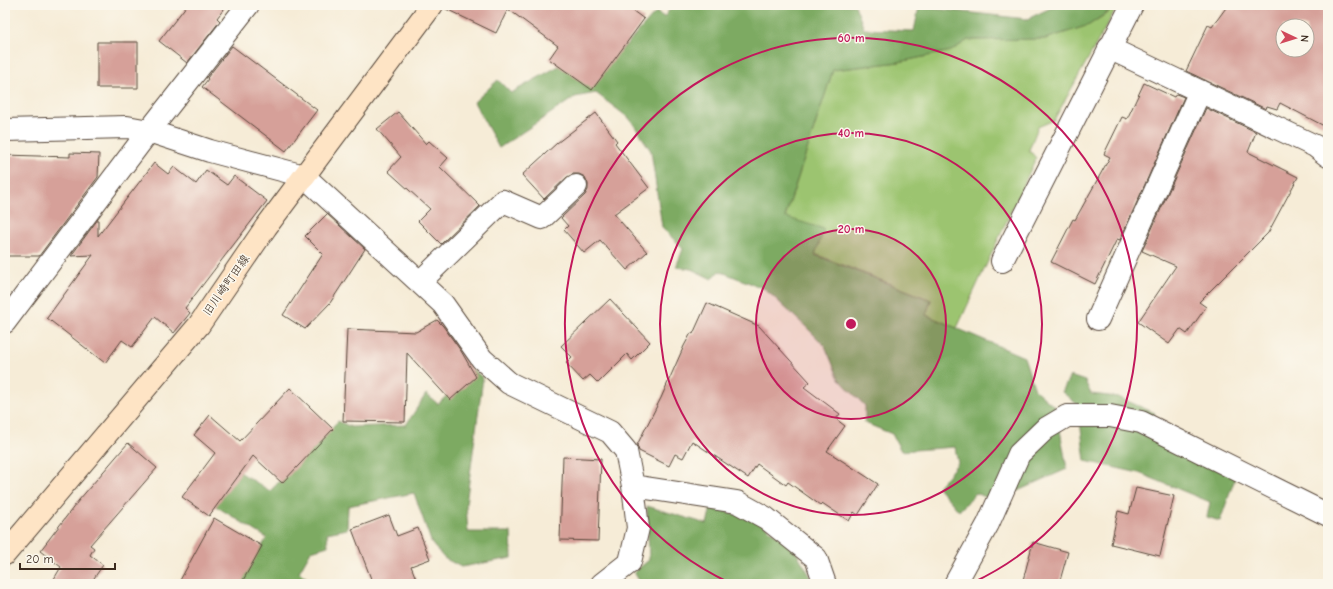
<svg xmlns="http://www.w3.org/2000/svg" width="1333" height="589" viewBox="0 0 1333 589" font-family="'Comic Neue','Klee One',sans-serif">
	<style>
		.green { fill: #9cc470; stroke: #6c7747 }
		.forest { fill: #7daa62; stroke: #5c6a40 }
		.building { fill: #d6a099; fill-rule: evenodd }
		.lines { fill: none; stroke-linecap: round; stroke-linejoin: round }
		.minor-casing { stroke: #57473a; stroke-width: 24 }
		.secondary-casing { stroke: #57473a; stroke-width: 24 }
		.minor { stroke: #fff; stroke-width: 22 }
		.secondary { stroke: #fee4c5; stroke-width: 22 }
		.ring { fill: none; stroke: #c2185b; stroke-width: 2 }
		.labels { text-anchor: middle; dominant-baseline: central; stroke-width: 3; stroke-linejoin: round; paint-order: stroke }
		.street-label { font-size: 12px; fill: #3b2a1e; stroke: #fbf7ec }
		.centre { fill: #c2185b; stroke: #fbf7ec; stroke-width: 2 }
		.ring-label { font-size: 12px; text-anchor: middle; font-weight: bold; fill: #c2185b; stroke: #fbf7ec; stroke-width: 3; stroke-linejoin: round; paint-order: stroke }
	</style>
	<rect width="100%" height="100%" fill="#fbf7ec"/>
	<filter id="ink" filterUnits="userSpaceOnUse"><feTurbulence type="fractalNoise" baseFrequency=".025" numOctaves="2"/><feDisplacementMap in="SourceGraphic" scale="8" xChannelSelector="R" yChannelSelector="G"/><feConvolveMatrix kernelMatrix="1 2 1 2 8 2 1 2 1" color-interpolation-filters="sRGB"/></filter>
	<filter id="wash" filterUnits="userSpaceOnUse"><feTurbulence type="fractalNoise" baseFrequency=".012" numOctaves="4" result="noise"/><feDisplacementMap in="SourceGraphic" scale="16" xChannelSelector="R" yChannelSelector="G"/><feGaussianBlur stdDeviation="0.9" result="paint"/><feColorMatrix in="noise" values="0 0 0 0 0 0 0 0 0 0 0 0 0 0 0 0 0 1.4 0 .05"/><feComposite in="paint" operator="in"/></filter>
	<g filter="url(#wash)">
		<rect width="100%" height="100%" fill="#f6ecd7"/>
		<path class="green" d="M1117,7L1054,120L1038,127L1029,150L1036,158L957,328L926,315L931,300L815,254L785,218L833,70L899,62L951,51L968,40L1045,39L1089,25Z"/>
		<path class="forest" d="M673,5H855L864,29L914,31L919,7L1027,19L1057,5H1118L1089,25L1045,39L968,40L951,51L899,62L833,70L785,217L824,229L815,255L931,300L926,315L1024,357L1035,390L1056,408L1067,469L995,501L976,493L959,511L938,487L958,463L955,447L901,451L892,434L865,423V406L839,379L825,346L805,326L765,289L719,271L712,279L691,269L676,267L683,249L662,227L651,151L630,119L596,93L575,97L499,148L474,102L498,80L511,93L564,63L599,75L656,12L664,17Z
			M473,370L483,378L466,504L468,532H511L512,558L461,567L444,558L432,544L414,493L348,506L347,529L327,533L328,546L311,551L299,572L314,584H238L267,538L214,505L238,471L270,491L338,421L351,427L406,425L426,394L438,404Z
			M1070,376L1085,381L1091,394L1118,397L1155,413L1149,422L1238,470L1220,521L1207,517L1210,502L1139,473L1085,461L1078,405L1062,392Z
			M647,506L707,524L711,507L759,521L795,550L815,584H641L634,572L649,560Z"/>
		<g id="blocks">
			<path class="building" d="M187,5H227L217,18L220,21L187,63L159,41Z
				M444,5H625L644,19L592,90L549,59L558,46L508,9L496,33L444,8Z
				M1228,5H1328V128L1280,103L1277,109L1267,106L1266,109L1186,71L1208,25L1212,27ZM1283,26H1307V50H1283Z
				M97,42H138V88H97Z
				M232,46L317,110L286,151L202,87L208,79L207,78Z
				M1144,83L1174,97L1176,94L1184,97L1120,240L1117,239L1095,284L1051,262L1073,219L1075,220L1110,157L1104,154L1122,117L1127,119Z
				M1206,108L1256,132L1248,152L1298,177L1268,233L1199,302L1206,307L1187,334L1180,329L1169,344L1138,322L1176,266L1142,251Z
				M398,112L426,144L429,141L448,158L440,167L480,206L441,244L418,221L430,209L388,171L401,157L377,129Z
				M596,113L617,141L615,143L649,188L614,214L647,252L627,270L600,240L584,253L564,230L568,226L561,218L585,195L588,190V184L585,177L579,174H573L567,177L544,199L522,175L557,143Z
				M70,153L99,154L98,177L39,256H5V155L70,157Z
				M154,163L168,174L174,167L196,184L206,170L227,185L234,176L267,201L185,308L190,313L174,333L155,317L132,347L122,340L105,363L47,318L93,255L71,256L98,219V236Z
				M327,214L365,249L330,303L305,329L283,315L323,254L305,236Z
				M610,299L650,342L632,360L627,354L598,383L590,375L583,381L566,363L572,357L561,346Z
				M707,303L759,326L810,382L804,387L840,414L836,419L845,426L827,451L878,484L858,515L854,512L849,521L822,503L820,505L788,482L786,485L757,464L748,478L692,441L683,458L675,454L669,466L639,451L637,445L661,398L684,346L691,333L693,334Z
				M437,320L443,326L461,351L476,377L450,400L407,353L405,422L343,421L347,329L416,332Z
				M290,388L333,429L282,483L253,456L209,516L182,497L215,453L194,435L210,415L240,441Z
				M128,443L157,468L90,545L94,548L90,555L103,565L90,584H51L61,567L40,551L79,500Z
				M563,457L601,459L598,541L560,540Z
				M1136,488L1174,496L1160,556L1111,544L1118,511L1129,514Z
				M389,515L397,536L418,528L430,559L411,566L418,584H373L352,529Z
				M214,518L262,546L241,584H178Z
				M1033,542L1068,552L1059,584H1022Z"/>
		</g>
	</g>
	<g filter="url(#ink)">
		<use href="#blocks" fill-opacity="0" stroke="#57473a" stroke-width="1"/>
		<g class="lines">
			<defs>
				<path id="minor" d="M1109,48L1315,146L1328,156
					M5,130L127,127L149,131L210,151L304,176L443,304L482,359L509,383L610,432L626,451L633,486L638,528L630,562L602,584
					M1002,261L1132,5
					M420,282L503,201L542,218L576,186
					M1098,319L1200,91
					M5,322L149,131L248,5
					M633,486L737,502L766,518L816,558L825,584
					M955,584L988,524L1019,454L1045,429L1067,416H1110L1141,422L1328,515"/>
				<path id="secondary" d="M5,554L199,325L266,227L432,5"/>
			</defs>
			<use href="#minor" class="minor-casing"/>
			<use href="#secondary" class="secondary-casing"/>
			<use href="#minor" class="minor"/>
			<use href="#secondary" class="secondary"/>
		</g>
	</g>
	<circle cx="851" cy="324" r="95" fill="#c2185b" fill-opacity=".12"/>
	<g class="ring">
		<circle cx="851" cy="324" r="95"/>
		<circle cx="851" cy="324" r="191"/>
		<path d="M730 583A286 286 0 1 1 972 583"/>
	</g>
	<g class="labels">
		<g class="street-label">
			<text transform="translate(226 285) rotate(-55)">旧川崎町田線</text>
		</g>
	</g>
	<circle cx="851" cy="324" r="6" class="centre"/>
	<g class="ring-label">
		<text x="851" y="42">60 m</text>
		<text x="851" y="137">40 m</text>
		<text x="851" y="233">20 m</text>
	</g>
	<rect width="1333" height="589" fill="none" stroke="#fbf7ec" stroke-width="20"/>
	<g transform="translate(1295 38) rotate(94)"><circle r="19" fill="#fbf7ec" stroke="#aea59a"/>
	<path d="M0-3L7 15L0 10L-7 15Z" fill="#d1495b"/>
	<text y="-6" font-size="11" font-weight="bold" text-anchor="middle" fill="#3b2a1e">N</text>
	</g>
	<path d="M20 563v6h95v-6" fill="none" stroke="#3b2a1e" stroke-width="2"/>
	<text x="26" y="563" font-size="12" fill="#3b2a1e" stroke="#fbf7ec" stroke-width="3" paint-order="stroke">20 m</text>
</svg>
